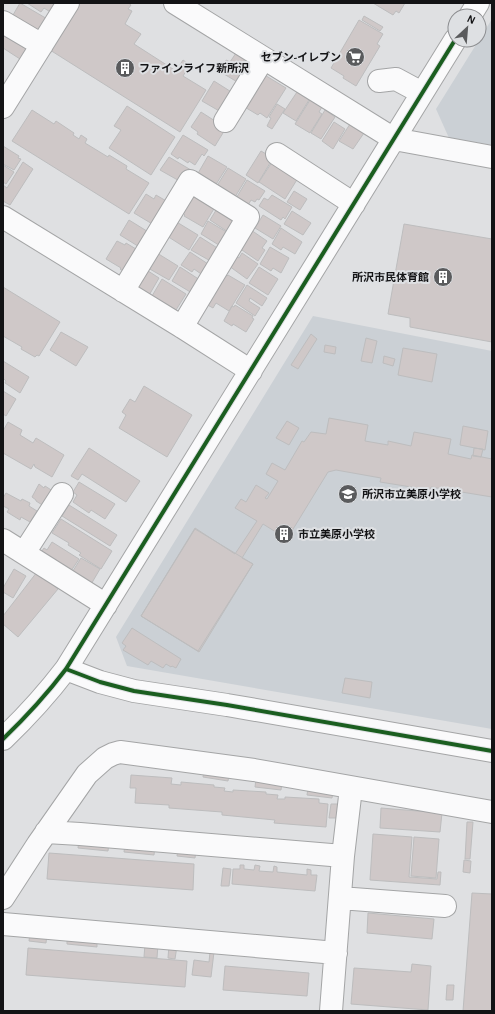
<svg xmlns="http://www.w3.org/2000/svg" width="495" height="1014" viewBox="0 0 495 1014" font-family="'Alegreya Sans','Noto Sans JP',sans-serif">
	<style>
		.built { fill: #cbd0d5 }
		.building { fill: #cfc8c8; stroke: #bdbdbe }
		.lines { fill: none; stroke-linecap: round; stroke-linejoin: round }
		.minor-casing { stroke: #a4a5a6; stroke-width: 24 }
		.minor { stroke: #fafafb; stroke-width: 22 }
		.cycleway-casing { stroke: #dee0e3; stroke-width: 6 }
		.cycleway { stroke: #1b5e20; stroke-width: 4 }
		.labels { text-anchor: middle; dominant-baseline: central; stroke-width: 4; stroke-linejoin: round; paint-order: stroke }
		.poi-label { font-size: 11px; font-weight: bold; fill: #131315; stroke: #dee0e3; text-anchor: start }
	</style>
	<rect width="100%" height="100%" fill="#dfe0e2"/>
	<path class="built" d="M492,19V145L449,138L436,109Z
		M313,316L492,351V729L127,666L116,637Z"/>
	<path class="building" d="M20,3L49,20L39,36L8,20L12,14L13,15Z
		M27,3H59L52,13L44,8L41,12Z
		M80,3H128L131,5L128,9L132,11L125,24L141,34L134,44L176,71L183,60L190,65L183,76L206,90L180,132L50,50Z
		M373,3H405L399,13L396,11L393,15Z
		M364,16L383,27L380,31L362,20Z
		M359,20L383,34L377,44L380,46L356,86L343,78L344,76L331,68Z
		M3,35L26,49L20,59L3,48Z
		M236,53L245,59L241,66L248,69L239,83L219,71L226,60L230,62Z
		M263,74L286,88L267,118L260,113L258,115L243,106Z
		M214,81L233,93L221,112L202,101Z
		M297,92L309,100L296,121L283,113Z
		M310,100L322,107L319,112L322,114L310,133L295,124Z
		M277,104L285,109L272,129L267,126L271,118L269,117Z
		M127,106L175,137L151,175L109,148L121,130L114,126Z
		M32,110L54,124L56,121L74,133L73,135L79,139L81,135L87,139L85,143L108,157L109,155L127,166L126,169L149,183L129,214L12,141Z
		M325,110L335,117L321,139L311,133Z
		M201,112L226,128L215,146L197,134L198,132L191,127Z
		M334,122L345,129L333,149L322,141Z
		M350,124L364,133L353,149L339,141Z
		M183,135L208,150L204,156L202,154L195,165L189,161L188,163L179,157L178,159L171,154Z
		M3,146L19,156L18,158L21,159L14,170L3,164Z
		M261,151L273,158L258,183L246,175Z
		M208,156L227,167L215,186L197,175Z
		M169,157L191,170L183,183L160,170Z
		M23,162L33,169L10,205L3,201V185L7,188Z
		M272,162L298,178L285,199L259,182Z
		M3,165L14,172L6,184L3,182Z
		M228,168L246,179L235,197L215,189Z
		M247,180L265,191L259,200L257,199L255,202L251,200L247,207L235,200Z
		M294,191L307,199L300,210L287,202Z
		M146,194L154,199L156,195L168,202L154,225L134,213Z
		M195,195L215,207L203,227L184,216L185,215L183,213L185,211L181,209Z
		M272,195L292,207L285,219L283,217L281,220L259,206L264,198L268,200Z
		M218,207L237,218L228,232L210,220Z
		M292,211L311,223L303,235L284,224Z
		M263,215L281,226L273,239L255,228Z
		M129,220L150,233L141,248L120,235Z
		M175,221L198,235L189,250L167,236Z
		M208,221L230,234L222,247L201,234Z
		M404,224L492,239V342L410,327V318L388,314Z
		M281,228L302,242L295,254L283,247L281,250L272,244Z
		M251,230L267,241L262,248L265,250L258,261L239,248Z
		M200,237L222,251L214,263L191,250Z
		M117,241L125,245L126,243L141,252L127,274L120,269L121,268L106,259Z
		M270,247L289,258L281,273L273,268L271,271L260,264Z
		M190,252L211,266L204,276L194,269L192,272L181,265Z
		M157,253L178,266L169,280L148,268Z
		M242,253L258,264L247,279L229,266L236,256L239,258Z
		M180,267L200,280L192,293L172,281Z
		M259,267L278,279L268,295L249,283Z
		M145,269L159,278L148,297L135,285Z
		M222,273L227,276L228,275L245,285L229,311L216,303L213,308L204,303Z
		M162,279L186,294L176,310L152,296Z
		M247,285L267,298L262,306L250,298L249,301L260,308L255,316L236,303Z
		M3,287L60,322L39,356L37,355L35,357L21,349L22,347L3,336Z
		M235,305L253,316L252,318L254,319L246,332L233,324L232,326L224,321L232,306L234,307Z
		M61,332L88,347L76,366L50,350Z
		M311,334L317,339L298,369L291,365Z
		M366,338L377,341L372,363L361,361Z
		M325,345L336,347L335,354L324,352Z
		M403,348L437,354L432,382L398,375Z
		M384,356L395,359L393,366L383,363Z
		M3,361L29,377L20,393L5,383L6,381L3,378Z
		M144,386L192,415L167,457L119,428L126,415L122,412L130,399L135,402Z
		M3,391L16,399L6,416L3,414Z
		M329,418L368,425L365,441L388,445V441L411,446L414,432L451,439L448,454L471,459L472,455L492,459V497L431,487L430,490L380,482L381,478L336,470L328,472L287,539L263,524L242,558L253,564L198,651L141,616L195,528L235,554L257,521L235,508L241,499L246,502L256,485L269,493L265,498L267,499L278,481L266,474L272,463L285,470L302,441L304,442L311,432L326,434Z
		M287,421L299,428L289,445L276,438Z
		M8,422L22,430L20,435L33,443L36,438L64,455L52,477L35,467L34,464L31,469L3,453V431Z
		M463,426L488,431L485,450L460,445Z
		M89,448L140,481L126,502L82,474L78,480L71,476Z
		M474,448L483,449L481,457L473,456Z
		M79,482L115,504L105,519L91,510L89,513L73,502L77,495L73,492Z
		M39,484L44,488L45,486L56,493L47,508L36,501V500L32,497Z
		M6,493L21,501L22,499L30,503L29,506L37,511L30,522L21,517L20,520L7,512L9,509L3,506V498Z
		M69,505L117,535L110,546L62,516Z
		M61,519L112,551L101,569L79,555L81,553L68,545L69,543L52,533Z
		M195,529L253,564L199,652L141,616Z
		M52,542L79,559L69,574L39,555L44,548L47,550Z
		M81,558L100,569L90,586L71,574Z
		M14,569L26,576L13,598L3,592V588Z
		M37,572L58,589L18,637L3,624V616Z
		M132,628L181,659L176,668L172,666L171,667L166,664L163,668L151,661L148,665L123,650L126,646L122,643Z
		M345,678L372,682L370,698L342,693Z
		M204,771L229,775L228,781L203,777Z
		M131,775L172,778L171,784L181,785V782L214,785V787L225,788L224,791L233,792V790L266,792V794L278,795L277,799H285V797L319,799V803L328,804L326,827L274,823L275,820L222,815V812L169,808V805L135,803L136,788H130Z
		M256,779L282,783L281,790L255,787Z
		M308,788L333,792L332,798L307,795Z
		M331,804H339L338,818H329Z
		M381,808L442,813L440,832L380,828Z
		M467,822H473L470,859H465Z
		M373,834L412,837L409,877L437,879L438,872H441L440,885L370,880Z
		M414,837L439,839L436,878L411,876Z
		M79,840L109,843L108,851L78,848Z
		M125,844L155,846L154,855L124,852Z
		M178,848L196,850L195,858L177,856Z
		M49,853L194,864L193,890L47,879Z
		M464,860L471,861L470,873L463,872Z
		M240,865H244V869L254,870L255,865L260,866L259,871L273,872L274,866L277,867V872L307,875V869L311,870V875H317L315,891L232,884L233,869H240Z
		M223,868L231,869L229,886H221Z
		M472,893L492,894V1011H463Z
		M368,913L434,919L432,939L367,933Z
		M30,933L47,934L46,943L29,941Z
		M67,936L97,939V947L67,944Z
		M145,944L158,945L157,958L144,957Z
		M169,945L177,946L175,959L168,958Z
		M28,948L187,961L185,987L26,975Z
		M210,952H214L211,977L192,975L194,960L209,962Z
		M412,964L431,966L428,1010L351,1004L354,968L411,972Z
		M225,966L309,973L307,996L223,990Z
		M447,985H454L453,1000H446Z"/>
	<g class="lines">
		<defs>
			<path id="minor" d="M175,3L394,139L492,157
				M470,16L478,3
				M3,22L42,45
				M379,81L396,79L422,93
				M3,107L68,3
				M225,121L263,59
				M277,154L354,204
				M3,217L182,327L251,371
				M123,291L190,181L248,217L182,327
				M3,540L106,605
				M24,553L62,494
				M66,669L100,682L134,691L227,705L492,751
				M3,739C26,717 47,694 66,669L455,40
				M46,832L80,834L343,856
				M3,898L38,844L87,774L105,758L113,754L120,752L254,770L492,812
				M340,898L445,906
				M3,924L336,953
				M331,1011L343,856L351,788"/>
		</defs>
		<use href="#minor" class="minor-casing"/>
		<use href="#minor" class="minor"/>
		<defs>
			<path id="cycleway" d="M66,669L100,682L134,691L227,705L492,751
				M3,739C26,717 47,694 66,669L455,40"/>
		</defs>
		<use href="#cycleway" class="cycleway-casing"/>
		<use href="#cycleway" class="cycleway"/>
	</g>
	<defs>
		<symbol id="supermarket-disc" viewBox="-11 -11 22 22"><circle r="9.5" fill="#5a5b5d" stroke="#dee0e3"/><path d="M-6-5.5h2.5l.6 2H6L4.5 2H-2.5L-4.4-4H-6ZM-1.5 3.2a1.3 1.3 0 1 0 .1 0ZM3 3.2a1.3 1.3 0 1 0 .1 0Z" fill="#fff"/></symbol>
		<symbol id="building-disc" viewBox="-11 -11 22 22"><circle r="9.5" fill="#5a5b5d" stroke="#dee0e3"/><path d="M-4-6H4V6H1V3H-1V6H-4ZM-2.5-4.3h1.7v1.8h-1.7ZM.8-4.3h1.7v1.8H.8ZM-2.5-1h1.7V.8h-1.7ZM.8-1h1.7V.8H.8Z" fill="#fff"/></symbol>
		<symbol id="school-disc" viewBox="-11 -11 22 22"><circle r="9.5" fill="#5a5b5d" stroke="#dee0e3"/><path d="M0-5L7-2L0 1L-7-2ZM-4 1L0 2.5L4 1V4Q0 6-4 4Z" fill="#fff"/></symbol>
	</defs>
	<g fill-rule="evenodd">
		<use href="#supermarket-disc" x="344" y="46" width="22" height="22"/>
		<use href="#building-disc" x="114" y="57" width="22" height="22"/>
		<use href="#building-disc" x="432" y="266" width="22" height="22"/>
		<use href="#school-disc" x="337" y="483" width="22" height="22"/>
		<use href="#building-disc" x="273" y="523" width="22" height="22"/>
	</g>
	<g class="labels">
		<g class="poi-label">
			<text x="341" y="57" text-anchor="end">セブン-イレブン</text>
			<text x="139" y="68">ファインライフ新所沢</text>
			<text x="429" y="277" text-anchor="end">所沢市民体育館</text>
			<text x="362" y="494">所沢市立美原小学校</text>
			<text x="298" y="534">市立美原小学校</text>
		</g>
	</g>
	<rect width="495" height="1014" fill="none" stroke="#131315" stroke-width="8"/>
	<g transform="translate(467 28) rotate(26)"><circle r="19" fill="#dee0e3" stroke="#8d8e91"/>
	<path d="M0-3L7 15L0 10L-7 15Z" fill="#5a5b5d"/>
	<text y="-6" font-size="11" font-weight="bold" text-anchor="middle" fill="#131315">N</text>
	</g>
</svg>
